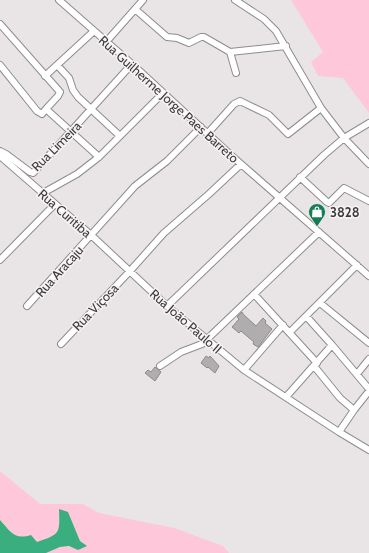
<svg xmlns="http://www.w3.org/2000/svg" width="369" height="553" viewBox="0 0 369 553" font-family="Cabin,sans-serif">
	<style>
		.green { fill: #fec7da }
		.water { fill: #3aae7e }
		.building { fill: #b0adae; stroke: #8e8a8b }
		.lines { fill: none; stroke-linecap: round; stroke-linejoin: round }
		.minor-casing { stroke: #908c8d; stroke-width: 8 }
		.minor { stroke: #fff; stroke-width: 6 }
		.labels { text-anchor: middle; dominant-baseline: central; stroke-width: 3; stroke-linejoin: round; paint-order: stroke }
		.street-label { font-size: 13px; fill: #3c3b3b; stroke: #f6f2f4 }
		.poi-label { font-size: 13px; font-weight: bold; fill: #3c3b3b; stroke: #f6f2f4; text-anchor: start }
	</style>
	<rect width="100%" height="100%" fill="#e9e5e6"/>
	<path class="green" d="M291,0H369V113L343,78L318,76L311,62L323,52Z
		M0,471L40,504H83L99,513L174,528L223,546L229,553H46L60,547L86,546L80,541L68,512L55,535L37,542L14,535L0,520Z"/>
	<path class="water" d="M59,509L68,512L80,541L87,546L78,550L69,546L60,547L46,553H0V520C11,532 14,540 31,535L37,542C60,534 60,534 59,509Z"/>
	<path class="building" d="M242,312L243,314L256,326L263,318L266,321L265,323L272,329L258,347L253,344L254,342L241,331L239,333L232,327L239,319L237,317Z
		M206,356L209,358L210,356L219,366L215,373L208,367L207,368L201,363Z
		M155,367L161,372L155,381L145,373L148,370L151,372Z"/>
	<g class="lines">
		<defs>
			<path id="minor" d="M59,0L132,64L233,157L369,276
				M235,0L264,19L276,31L321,108L344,138L369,164
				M135,9L167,37L177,38L189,43L201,37H204L230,52L286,46
				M0,24L60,92L58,96L46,109
				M106,42L143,0
				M230,52L236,73
				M0,65L37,111L42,114L46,109L99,157
				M57,65L69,78L73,90L78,97L120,136
				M45,76L94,31
				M208,133L234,104L240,101L269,115L288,134L321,108
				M0,151L6,154L30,172L33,173L132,64
				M0,156L91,235L167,306L244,370L339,432L369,450
				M300,177L327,202L329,203L344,188L369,201
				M43,193L77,174L99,157L163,93
				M0,260L55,204
				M254,294L317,363
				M320,303L369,343
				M27,306L135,186L167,161L201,127
				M167,306L324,155L344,138L369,123
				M306,316L332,345L369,389
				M290,332L357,265
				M61,344L130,271L164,233L209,194L241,164
				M160,366L181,352L202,344L319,232
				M314,366L340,398L354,410
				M244,370L283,325
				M357,374L369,359
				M286,397L332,345
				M339,432L354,410L369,391"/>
		</defs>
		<use href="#minor" class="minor-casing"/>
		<use href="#minor" class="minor"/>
	</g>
	<defs>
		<symbol id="shop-pin" viewBox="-11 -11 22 30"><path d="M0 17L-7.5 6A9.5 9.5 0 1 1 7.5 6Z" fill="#177d56" stroke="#f6f2f4"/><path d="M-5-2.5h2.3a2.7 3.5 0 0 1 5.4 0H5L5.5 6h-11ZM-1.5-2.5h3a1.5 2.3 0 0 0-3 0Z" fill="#fff"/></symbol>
	</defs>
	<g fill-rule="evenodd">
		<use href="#shop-pin" x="307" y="202" width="20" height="27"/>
	</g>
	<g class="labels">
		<g class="street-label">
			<text transform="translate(169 99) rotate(42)">Rua Guilherme Jorge Paes Barreto</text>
			<text transform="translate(56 146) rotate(-45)">Rua Limeira</text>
			<text transform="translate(65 213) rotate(41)">Rua Curitiba</text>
			<text transform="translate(59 271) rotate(-48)">Rua Aracaju</text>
			<text transform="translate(95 307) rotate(-46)">Rua Viçosa</text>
			<text transform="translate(186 321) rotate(41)">Rua João Paulo II</text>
		</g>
		<g class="poi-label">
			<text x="330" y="212">3828</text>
		</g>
	</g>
</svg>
